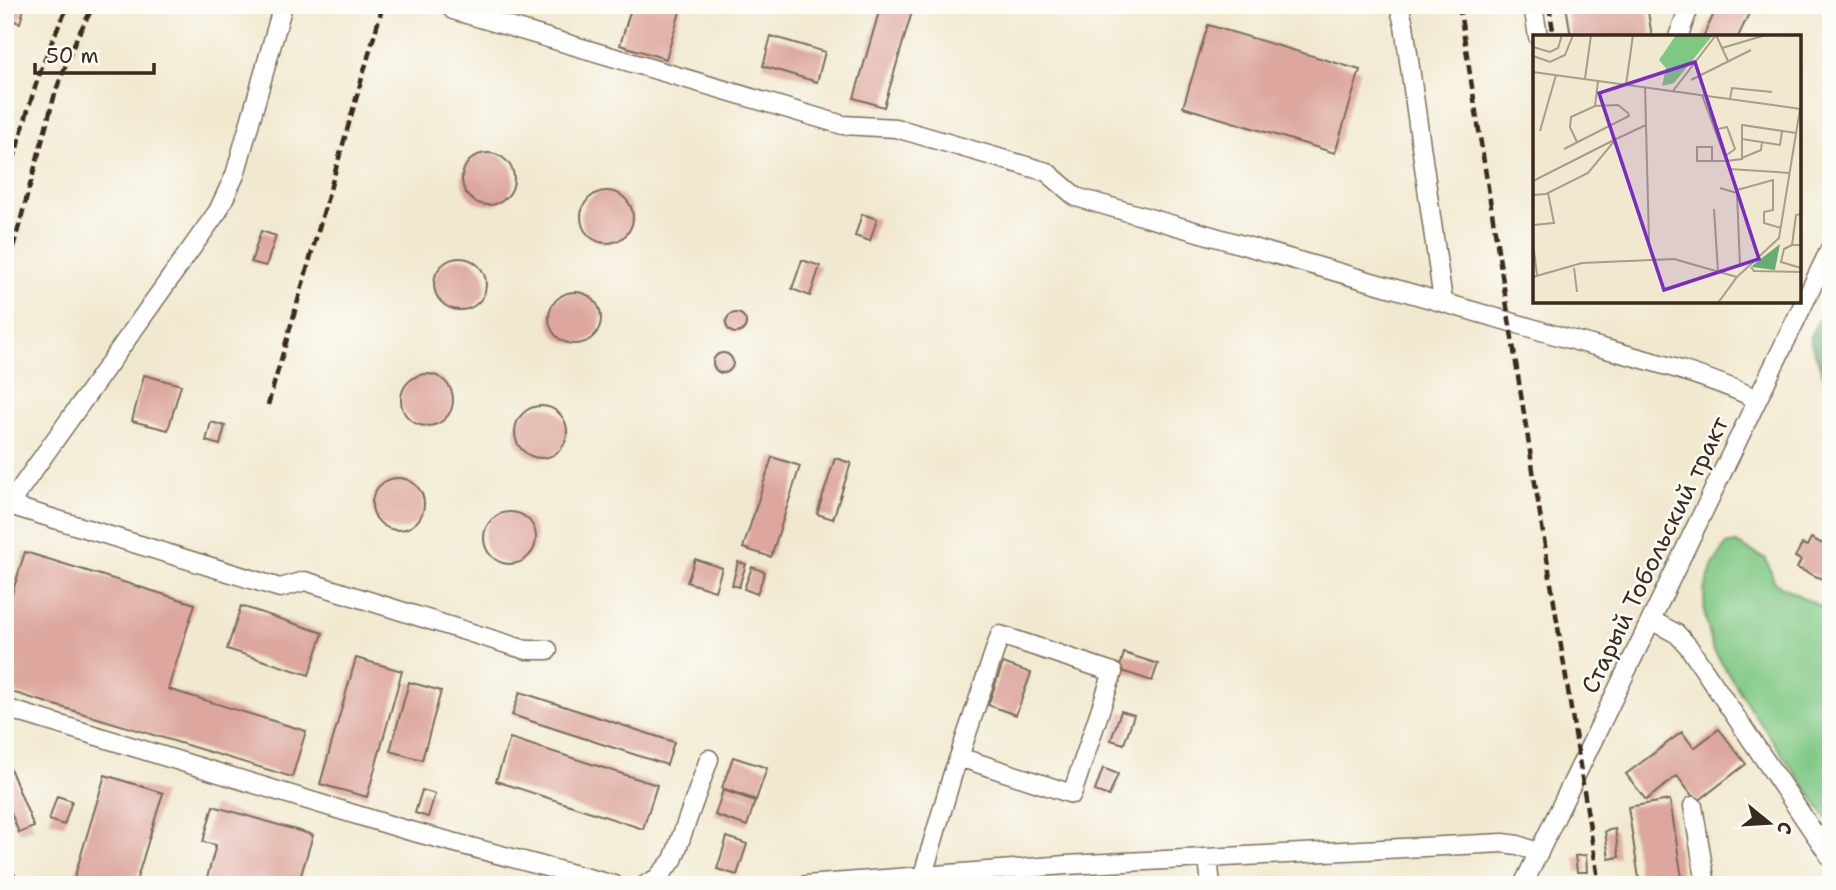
<svg xmlns="http://www.w3.org/2000/svg" width="1836" height="890" viewBox="0 0 1836 890" font-family="'Shantell Sans',sans-serif">
	<style>
		.green { fill: #7fc884; stroke: #5d7951; stroke-width: 2 }
		.forest { fill: #67ac72; stroke: #516b48; stroke-width: 2 }
		.building { fill: #dda79d }
		.lines { fill: none; stroke-linecap: round; stroke-linejoin: round }
		.minor-casing { stroke: #7b6d5c; stroke-width: 21 }
		.minor { stroke: #fff; stroke-width: 18 }
		.rail { stroke: #3b2a1e; stroke-width: 4.5; stroke-dasharray: 10 5; stroke-linecap: butt }
		.labels { text-anchor: middle; dominant-baseline: central; stroke-width: 5; stroke-linejoin: round; paint-order: stroke }
		.street-label { font-size: 24px; fill: #3b2a1e; stroke: #fdfcf7 }
		.inset-road { fill: none; stroke: #a89d88; stroke-width: 2 }
		.view { fill: #7b2cbf; fill-opacity: 0.15; stroke: #7b2cbf; stroke-width: 3.5 }
		.inset-edge { fill: none; stroke: #3b2a1e; stroke-width: 3.5 }
	</style>
	<rect width="100%" height="100%" fill="#fdfcf7"/>
	<filter id="ink" filterUnits="userSpaceOnUse"><feTurbulence type="fractalNoise" baseFrequency=".0143" numOctaves="2"/><feDisplacementMap in="SourceGraphic" scale="14" xChannelSelector="R" yChannelSelector="G"/><feConvolveMatrix kernelMatrix="1 2 1 2 8 2 1 2 1" color-interpolation-filters="sRGB"/></filter>
	<filter id="wash" filterUnits="userSpaceOnUse"><feTurbulence type="fractalNoise" baseFrequency=".00686" numOctaves="4" result="noise"/><feDisplacementMap in="SourceGraphic" scale="28" xChannelSelector="R" yChannelSelector="G"/><feGaussianBlur stdDeviation="1.57" result="paint"/><feColorMatrix in="noise" values="0 0 0 0 0 0 0 0 0 0 0 0 0 0 0 0 0 1.4 0 .05"/><feComposite in="paint" operator="in"/></filter>
	<g filter="url(#wash)">
		<rect width="100%" height="100%" fill="#f1e9cf"/>
		<path class="green" d="M1736,543L1766,559L1775,583L1831,612V824L1752,711L1713,649L1705,616L1704,591L1713,565L1726,545Z"/>
		<path class="forest" d="M1831,297V394L1809,338Z"/>
		<g id="blocks">
			<path class="building" d="M5,5H25L20,23L5,18Z
				M632,5H682L666,59L620,45Z
				M881,5H914L884,107L854,98Z
				M1566,5H1647L1652,37H1571Z
				M1718,5H1753L1738,37H1703Z
				M1208,25L1360,70L1335,153L1183,107Z
				M771,36L825,52L817,82L763,66Z
				M462 179a26 26 0 1 1 52 0a26 26 0 1 1-52 0Z
				M581 217a26 26 0 1 1 52 0a26 26 0 1 1-52 0Z
				M862,214L877,219L870,241L855,236Z
				M261,231L276,236L266,266L251,262Z
				M434 284a26 26 0 1 1 52 0a26 26 0 1 1-52 0Z
				M802,260L820,266L810,296L792,289Z
				M549 318a26 26 0 1 1 52 0a26 26 0 1 1-52 0Z
				M726 323a10 10 0 1 1 20 0a10 10 0 1 1-20 0Z
				M713 363a10 10 0 1 1 20 0a10 10 0 1 1-20 0Z
				M401 400a26 26 0 1 1 52 0a26 26 0 1 1-52 0Z
				M144,375L181,385L168,430L132,421Z
				M515 432a26 26 0 1 1 52 0a26 26 0 1 1-52 0Z
				M211,422L225,426L220,445L206,441Z
				M772,457L800,466L771,557L743,548Z
				M835,458L851,463L833,519L817,514Z
				M372 504a26 26 0 1 1 52 0a26 26 0 1 1-52 0Z
				M484 538a26 26 0 1 1 52 0a26 26 0 1 1-52 0Z
				M1811,538L1831,548V583L1797,568L1801,560L1795,557L1802,544L1807,546Z
				M25,552L195,604L168,689L306,731L292,777L5,690V616Z
				M695,559L722,568L715,591L687,582Z
				M738,562L746,564L739,587L732,585Z
				M752,567L765,572L757,594L744,589Z
				M241,606L323,633L309,675L227,649Z
				M1124,653L1158,664L1152,681L1119,670Z
				M356,658L402,671L367,797L320,784Z
				M1003,663L1031,673L1016,715L988,705Z
				M409,682L441,691L422,760L390,751Z
				M520,692L674,742L667,765L512,715Z
				M1121,711L1134,715L1124,744L1111,740Z
				M1719,729L1746,764L1697,802L1677,776L1646,800L1626,774L1682,732L1694,748Z
				M510,738L657,785L643,829L496,781Z
				M5,756L34,827L19,833L5,798Z
				M733,757L767,768L756,800L722,788Z
				M1103,768L1118,774L1109,796L1095,791Z
				M105,775L163,793L135,885H72Z
				M422,790L435,794L428,817L415,813Z
				M723,790L755,801L747,826L715,815Z
				M57,796L72,801L64,825L49,820Z
				M1670,800L1683,885H1640L1628,807Z
				M213,806L313,835L298,885H205L216,845L203,842Z
				M1615,829L1619,857L1609,859L1605,831Z
				M727,837L747,844L737,875L717,869Z
				M1586,855L1587,872H1577L1575,856Z"/>
		</g>
	</g>
	<g filter="url(#ink)">
		<use href="#blocks" fill-opacity="0" stroke="#7b6d5c" stroke-width="2"/>
		<g class="lines">
			<defs>
				<path id="minor" d="M1399,5L1404,25L1443,301
					M1533,5L1538,37
					M453,10L843,125L896,128L1047,172L1076,197C1229,240 1382,284 1535,329C1609,352 1687,366 1757,399
					M1678,37L1690,5
					M9,505L280,588L305,581L526,650H548
					M5,510L218,211L235,175L283,5
					M1651,620L1677,634L1688,646L1831,858
					M5,708L403,829L614,885
					M1693,806L1706,885
					M1208,858L1211,885
					M5,876L9,885
					M645,885L657,878L673,860L709,759
					M806,885L1066,865L1503,843L1518,845L1539,853
					M920,885L953,773L959,757L1000,635L1113,672L1072,794L959,757
					M1523,885L1831,247"/>
			</defs>
			<use href="#minor" class="minor-casing"/>
			<use href="#minor" class="minor"/>
			<path class="rail" d="M1459,5L1599,885
				M1549,5L1554,37
				M5,191C23,128 38,64 69,5
				M5,277L56,90L77,37L94,5
				M268,405L383,5"/>
		</g>
	</g>
	<g class="labels">
		<g class="street-label">
			<text transform="translate(1655 555) rotate(-64)">Старый Тобольский тракт</text>
		</g>
	</g>
	<g transform="translate(1533 35)">
		<rect width="268" height="268" fill="#f1e9cf"/>
		<path d="M143,0H180L141,48L129,51L133,33L126,25Z" fill="#7fc884"/>
		<path d="M247,209L242,235L219,232L220,230Z" fill="#67ac72"/>
		<path class="inset-road" d="M183,0L195,26M0,12L17,17L25,13L29,0M189,13L233,0M0,21L17,27L32,20L40,0M0,37L268,74M52,44L58,0M158,45L218,15M93,50L100,0M112,52L116,206M140,56L183,0M169,60L200,144M197,64L199,53L239,57M62,71L65,46M181,95L194,92L202,114L191,122M7,96L23,40M209,104L247,110L249,96M31,114L96,81L95,78L85,70L62,71L38,82L37,92L44,107M209,123L228,115L229,107M179,126V112H164V126H193L209,124V90L263,98M196,134L257,138M0,146L81,105M187,153L204,158L207,231M204,155L240,145V175L231,177V188L248,193M0,160L13,159L55,138L83,104L113,90M181,174L185,237M268,179L263,180L259,210H268M0,190L21,188L15,158M0,208L4,240M259,210L251,214L248,227L268,233M218,232L221,236L268,237M41,233L44,257M0,242L49,228L141,224L204,242M185,268L204,242L246,203L267,74"/>
		<path class="view" d="M162,27L226,224L131,255L66,58Z"/>
		<rect width="268" height="268" class="inset-edge"/>
	</g>
	<rect width="1836" height="890" fill="none" stroke="#fdfcf7" stroke-width="28"/>
	<g transform="translate(1769 823) rotate(108)" stroke="#fdfcf7" stroke-width="5" paint-order="stroke">
	<path d="M0-5L12 26L0 18L-12 26Z" fill="#3b2a1e"/>
	<text y="-10" font-size="19" font-weight="bold" text-anchor="middle" fill="#3b2a1e">С</text>
	</g>
	<path d="M35 63v10h119v-10" fill="none" stroke="#3b2a1e" stroke-width="3.5"/>
	<text x="46" y="63" font-size="21" fill="#3b2a1e" stroke="#fdfcf7" stroke-width="5" paint-order="stroke">50 m</text>
</svg>
